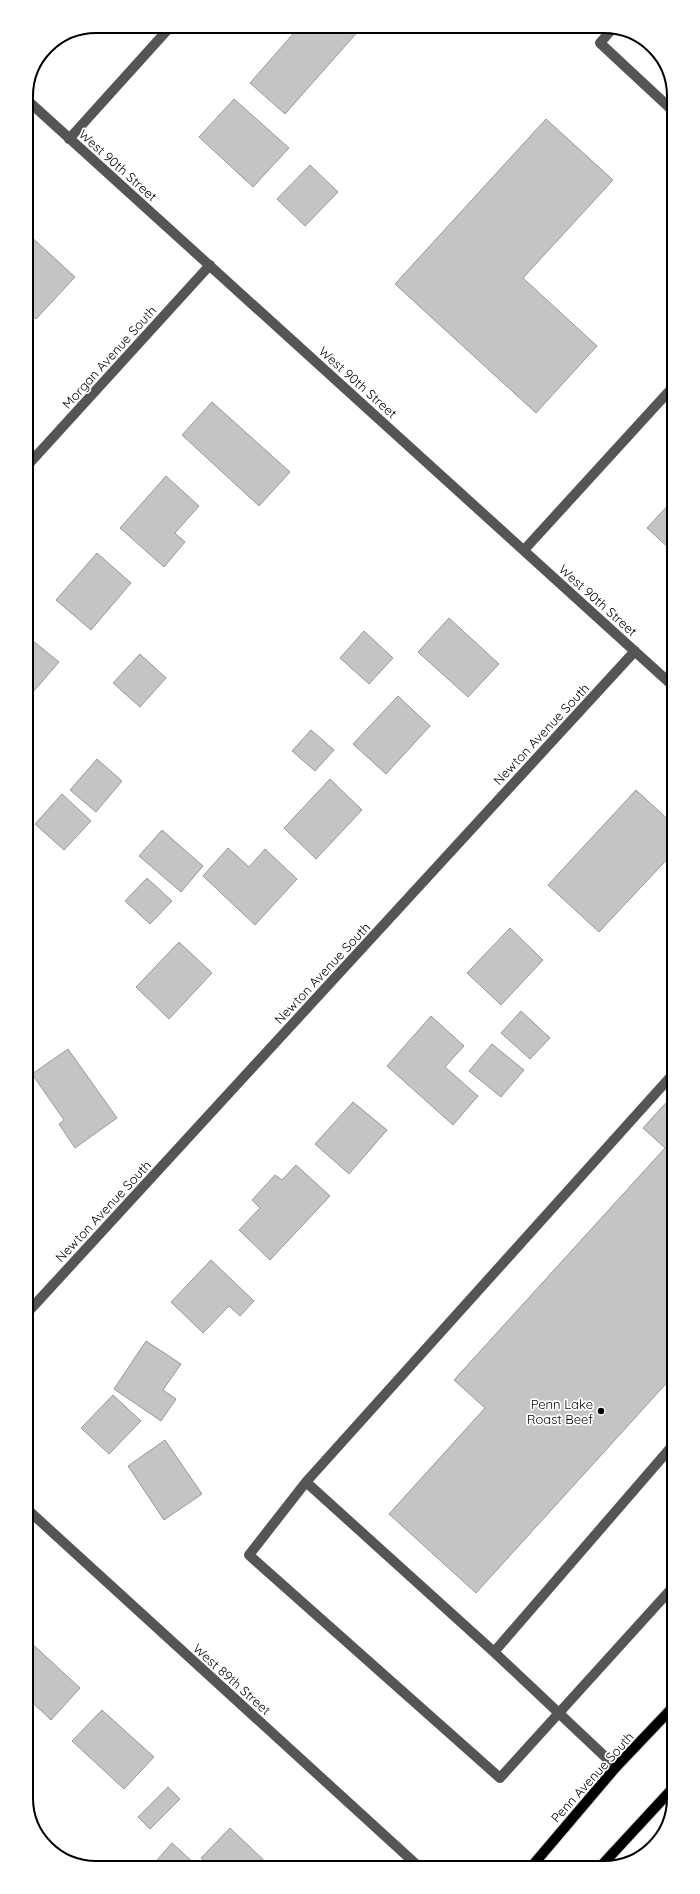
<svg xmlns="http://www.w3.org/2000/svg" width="700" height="1894" viewBox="0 0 700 1894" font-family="Quicksand,sans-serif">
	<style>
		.building { fill: #c4c4c4; stroke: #999 }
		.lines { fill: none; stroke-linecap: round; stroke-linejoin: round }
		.major-casing { stroke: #dbdbdb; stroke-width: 12 }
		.minor { stroke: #555; stroke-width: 10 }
		.major { stroke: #000; stroke-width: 10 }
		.poi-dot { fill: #000; stroke: #fff; stroke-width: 1.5 }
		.labels { text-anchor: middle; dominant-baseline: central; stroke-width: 3.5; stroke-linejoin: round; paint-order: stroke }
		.street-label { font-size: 13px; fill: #000; stroke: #fff }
		.poi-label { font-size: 13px; fill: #000; stroke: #fff; text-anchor: end }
		.rim { fill: none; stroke: #000; stroke-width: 2 }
	</style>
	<rect width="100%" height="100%" fill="#fff"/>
	<path class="building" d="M300,26H359L361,28L285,114L250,83Z
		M561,26H569L565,30Z
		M234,99L289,148L253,187L199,137Z
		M546,119L613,180L523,278L597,346L536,413L395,284Z
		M310,165L338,192L305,226L277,199Z
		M26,232L75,277L36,319L26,310Z
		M212,402L290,472L259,506L182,435Z
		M166,476L199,506L175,533L185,542L164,567L120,528Z
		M672,501V551L647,528Z
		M97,553L131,583L91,630L56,600Z
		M449,618L499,664L468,697L418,652Z
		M364,631L393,658L369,684L340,658Z
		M27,636L59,662L27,699Z
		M140,654L166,678L140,707L113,683Z
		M398,696L430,726L386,774L353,744Z
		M311,730L334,750L315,771L292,751Z
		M97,759L122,781L96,812L70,790Z
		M330,779L362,810L316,859L284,828Z
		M636,790L673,824V853L599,932L548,885Z
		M62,794L91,821L64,850L35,824Z
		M162,830L203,866L181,892L139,856Z
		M228,848L249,867L265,849L297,879L255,925L203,876Z
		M147,878L172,901L150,924L125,901Z
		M510,928L543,960L501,1005L467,973Z
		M179,942L212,973L169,1019L136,987Z
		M521,1011L550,1038L530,1059L501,1033Z
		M431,1016L464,1046L445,1067L478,1096L453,1125L387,1066Z
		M492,1044L524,1070L501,1097L469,1071Z
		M68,1049L117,1118L75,1148L59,1124L64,1120L32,1074Z
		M673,1095V1376L476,1593L389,1514L485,1408L454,1380L665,1148L643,1128Z
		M353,1102L387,1130L349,1174L315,1144Z
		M296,1165L330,1196L270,1260L239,1230L260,1208L252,1200L275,1175L282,1180Z
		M211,1260L254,1301L240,1316L229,1306L203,1333L171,1302Z
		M146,1341L181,1364L163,1390L176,1399L161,1421L114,1389Z
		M113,1395L141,1421L109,1454L81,1428Z
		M165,1440L202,1494L164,1520L128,1466Z
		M28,1640L80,1688L51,1720L33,1703L28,1708Z
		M102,1710L154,1757L124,1789L72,1741Z
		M168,1787L180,1799L150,1829L138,1817Z
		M230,1828L271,1867H210L201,1858Z
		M172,1843L195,1864L192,1867L150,1868Z"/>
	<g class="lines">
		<defs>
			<path id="major" d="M532,1866L616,1767L674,1706
				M601,1866L674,1787"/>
		</defs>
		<use href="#major" class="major-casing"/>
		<path class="minor" d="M613,28L600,43L672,110
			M26,99L672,685
			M69,139L171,26
			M27,466L210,265
			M524,550L672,388
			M28,1312L635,651
			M306,1482L249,1555L500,1778L674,1586
			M28,1510L418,1866
			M494,1652L673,1445
			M616,1767L494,1652L306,1482L673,1074"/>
		<use href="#major" class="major"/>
	</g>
	<circle class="poi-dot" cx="601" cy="1411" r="4"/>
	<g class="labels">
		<g class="street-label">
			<text transform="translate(118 165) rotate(42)">West 90th Street</text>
			<text transform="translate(109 357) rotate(-48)">Morgan Avenue South</text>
			<text transform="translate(358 382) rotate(42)">West 90th Street</text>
			<text transform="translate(598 600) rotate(42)">West 90th Street</text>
			<text transform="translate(541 734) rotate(-47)">Newton Avenue South</text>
			<text transform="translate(322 973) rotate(-47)">Newton Avenue South</text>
			<text transform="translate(103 1211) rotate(-47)">Newton Avenue South</text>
			<text transform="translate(232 1679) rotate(42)">West 89th Street</text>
			<text transform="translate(592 1777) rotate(-48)">Penn Avenue South</text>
		</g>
		<g class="poi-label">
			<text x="593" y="1404">Penn Lake<tspan x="593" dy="15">Roast Beef</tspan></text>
		</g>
	</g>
	<path d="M0 0H700V1894H0ZM96 33H604A63 63 0 0 1 667 96V1798A63 63 0 0 1 604 1861H96A63 63 0 0 1 33 1798V96A63 63 0 0 1 96 33Z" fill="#fff" fill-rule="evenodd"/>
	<path class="rim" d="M96 33H604A63 63 0 0 1 667 96V1798A63 63 0 0 1 604 1861H96A63 63 0 0 1 33 1798V96A63 63 0 0 1 96 33Z"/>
</svg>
